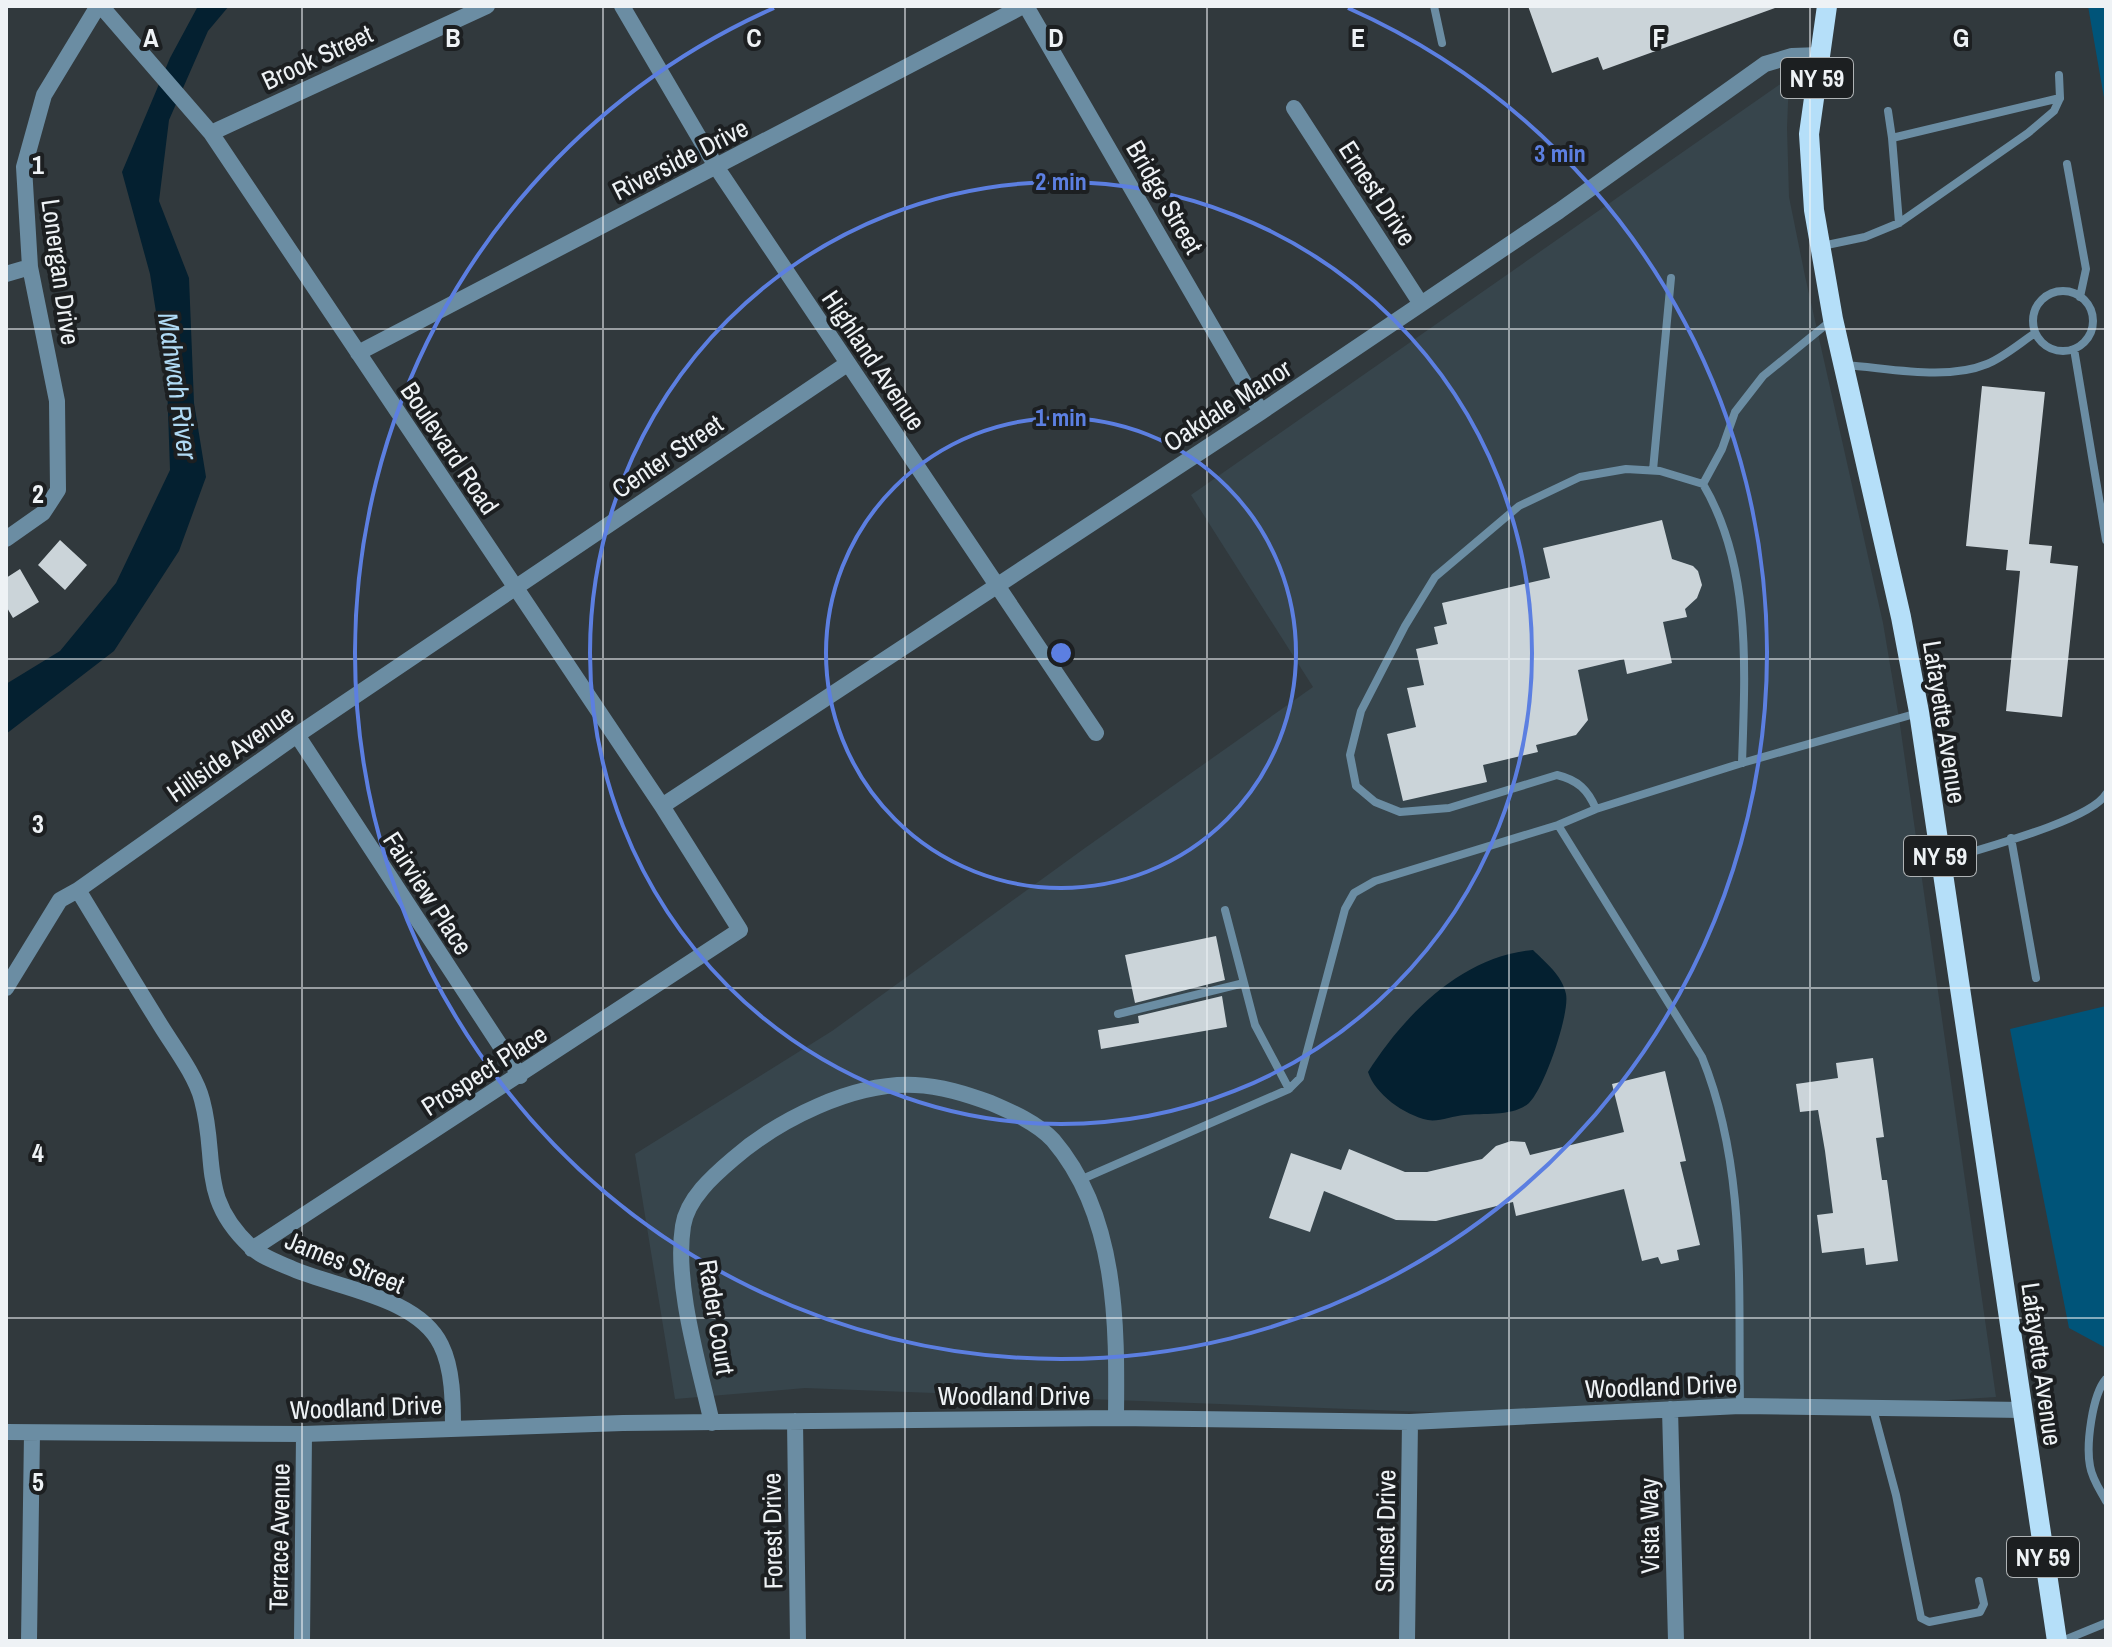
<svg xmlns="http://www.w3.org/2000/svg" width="2112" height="1647" viewBox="0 0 2112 1647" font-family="'Archivo Narrow',sans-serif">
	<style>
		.built { fill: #37454c }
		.green { fill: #005479 }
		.water { fill: #042030 }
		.building { fill: #cbd4d9 }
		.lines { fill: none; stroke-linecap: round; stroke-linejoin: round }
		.service { stroke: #6b8da3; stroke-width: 8 }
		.minor { stroke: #6b8da3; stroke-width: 16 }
		.primary { stroke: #b5dff9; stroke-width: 20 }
		.grid { fill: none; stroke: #eef2f5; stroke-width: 2; stroke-opacity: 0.55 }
		.ring { fill: none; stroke: #5c7fe1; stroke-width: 4 }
		.labels { text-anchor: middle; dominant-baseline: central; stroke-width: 8; stroke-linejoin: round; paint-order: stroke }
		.shield { fill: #1c1f21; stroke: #afb3b5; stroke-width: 2 }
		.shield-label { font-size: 24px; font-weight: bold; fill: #eef2f5 }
		.street-label { font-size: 26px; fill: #eef2f5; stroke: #1c1f21 }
		.water-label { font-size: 28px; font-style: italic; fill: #b0daf4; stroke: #1c1f21 }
		.grid-label { font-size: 26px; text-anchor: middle; font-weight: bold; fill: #eef2f5; stroke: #1c1f21; stroke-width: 8; stroke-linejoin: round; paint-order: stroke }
		.centre { fill: #5c7fe1; stroke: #1c1f21; stroke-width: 4 }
		.ring-label { font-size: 24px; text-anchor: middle; font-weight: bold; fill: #5c7fe1; stroke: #1c1f21; stroke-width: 8; stroke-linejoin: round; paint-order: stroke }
	</style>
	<rect width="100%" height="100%" fill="#31393d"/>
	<path class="built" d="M1789,78L1787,128L1789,197L1805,276L1883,623L1899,718L1996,1397L1636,1420L805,1388L675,1399L635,1154L832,1031L1085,848L1313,687L1191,495Z"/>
	<path class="green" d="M2088,6H2106V109Z
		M2106,1006V1348L2069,1328L2010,1029Z"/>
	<path class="water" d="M198,6H229L208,31L169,120L159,201L189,278L194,403L206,477L179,551L114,651L6,734V684L60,651L116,583L170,470L167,382L150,274L122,172L170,58Z
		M1533,950C1546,963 1562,975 1566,994C1570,1014 1544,1089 1529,1103C1513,1117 1484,1113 1464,1115C1453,1116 1438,1122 1428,1120C1404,1115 1375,1094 1368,1072C1404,1015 1462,956 1533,950Z"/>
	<path class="building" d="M1528,6H1774L1775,8L1603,70L1598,57L1552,73Z
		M1982,386L2045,392L2029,544L2052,546L2050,563L2078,566L2062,717L2006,711L2020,571L2006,570L2008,550L1966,546Z
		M1662,520L1672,559L1693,566L1698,571L1702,585L1697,598L1685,609L1687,617L1663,622L1672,663L1627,674L1624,659L1578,670L1588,720L1576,735L1536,745L1538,752L1483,765L1487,782L1403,801L1387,734L1416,727L1407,688L1424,685L1416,649L1438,644L1434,627L1447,624L1442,603L1550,578L1543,548Z
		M60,540L87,565L65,590L38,565Z
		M20,569L39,602L13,618L6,606V578Z
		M1216,936L1225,980L1135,1003L1125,955Z
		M1222,996L1227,1027L1101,1049L1098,1030L1139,1023L1138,1016Z
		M1873,1058L1884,1137L1876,1138L1882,1180H1887L1898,1261L1866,1265L1864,1248L1822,1253L1817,1215L1833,1213L1825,1151L1818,1110L1800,1112L1796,1084L1838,1078L1836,1063Z
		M1665,1071L1686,1161L1680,1162L1700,1245L1677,1250L1679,1260L1661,1264L1658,1257L1642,1261L1624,1189L1516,1216L1513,1202L1436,1221L1396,1220L1324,1191L1310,1232L1269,1218L1291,1153L1341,1170L1349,1149L1405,1172H1427L1482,1159L1496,1146L1511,1141L1525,1142L1530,1155L1624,1132L1612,1084Z"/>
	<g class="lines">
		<path class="service" d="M1434,6L1442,43
			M1888,111L1892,138
			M2067,164L2086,269L2080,297
			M1899,223L1892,138L2060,98
			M1822,246L1865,237L1899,223L2028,133L2054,111L2060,98L2059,75
			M2033 321a30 30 0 1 1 60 0a30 30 0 1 1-60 0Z
			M2074,349L2106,540
			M1845,365C1889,368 1946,381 1987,364C2004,357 2020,343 2035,333
			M1653,470L1671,278
			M1742,763C1745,671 1752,567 1703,484L1722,449L1735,412L1763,376L1833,319
			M1596,809C1588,790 1578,780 1557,775L1449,808L1400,812L1375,802L1356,786L1350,755L1361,711L1405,626L1435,577L1519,506L1580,477L1626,469L1660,471L1703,484
			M1558,825L1702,1057C1747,1168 1738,1289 1740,1406
			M2011,838L2036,978
			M1942,861C1976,850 2090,821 2106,794
			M1225,910L1255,1025L1289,1089
			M1118,1014L1244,983
			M1080,1180L1289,1089L1300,1078L1345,909L1354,893L1375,881L1558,825L1596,809L1742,763L1918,713
			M2106,1379C2092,1395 2086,1445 2090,1466C2092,1479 2100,1490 2106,1501
			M1873,1409L1896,1495L1921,1618L1929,1622L1980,1612L1984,1604L1979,1581
			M2062,1641L2106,1623"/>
		<path class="minor" d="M101,6L211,133L662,806L740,930L252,1249
			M622,6L717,168L1096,733
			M1026,6L1261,412
			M1294,108L1421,304
			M211,133L487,6
			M6,274L30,267
			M358,353L1023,6
			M6,539L43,513L58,490L57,401L30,267L24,167L44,95L98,6
			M297,735L520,1076
			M662,806L1261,412L1559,211L1765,64L1792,56L1820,55
			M78,890C106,936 133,981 161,1026C174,1047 196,1076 202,1100C218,1159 198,1197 250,1246C261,1257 279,1263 293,1269C337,1288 418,1297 441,1345C453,1369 453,1402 453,1429
			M6,988L60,900L78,890L297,735L847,364
			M1670,1409L1676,1641
			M795,1421L798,1641
			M712,1423C699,1365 674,1284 683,1226C687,1199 713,1176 733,1159C778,1120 853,1082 915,1085C941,1086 966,1094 991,1103C1012,1112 1037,1123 1053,1140C1118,1216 1117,1325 1116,1418
			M6,1432L304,1434L623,1423L1116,1418L1410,1422L1740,1406L2023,1410
			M29,1641L32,1433
			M302,1641L304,1434
			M1407,1641L1410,1422"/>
		<path class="primary" d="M1827,6L1809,134L1814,210L1833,319L1901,617L1919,712L2057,1641"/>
	</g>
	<path class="grid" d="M302,6V1641M603,6V1641M905,6V1641M1207,6V1641M1509,6V1641M1810,6V1641M6,329H2106M6,659H2106M6,988H2106M6,1318H2106"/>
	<g class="ring">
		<circle cx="1061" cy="653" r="235"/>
		<circle cx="1061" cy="653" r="471"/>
		<path d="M1348 8A706 706 0 1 1 774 8"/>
	</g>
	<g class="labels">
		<g class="shield">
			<rect x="1781" y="58" width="72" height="40" rx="6"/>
			<rect x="1904" y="836" width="72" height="40" rx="6"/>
			<rect x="2007" y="1537" width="72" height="40" rx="6"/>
		</g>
		<g class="shield-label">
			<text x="1817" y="78">NY 59</text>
			<text x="1940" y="856">NY 59</text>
			<text x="2043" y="1557">NY 59</text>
		</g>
		<g class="street-label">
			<text transform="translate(317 57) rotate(-25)">Brook Street</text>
			<text transform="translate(680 159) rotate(-27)">Riverside Drive</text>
			<text transform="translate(1378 193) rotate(57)">Ernest Drive</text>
			<text transform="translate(1165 197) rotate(60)">Bridge Street</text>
			<text transform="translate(61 272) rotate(82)">Lonergan Drive</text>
			<text transform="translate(874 360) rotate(56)">Highland Avenue</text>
			<text transform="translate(1227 405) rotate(-33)">Oakdale Manor</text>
			<text transform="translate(450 448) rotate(56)">Boulevard Road</text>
			<text transform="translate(667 456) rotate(-34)">Center Street</text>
			<text transform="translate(1945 722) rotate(81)">Lafayette Avenue</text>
			<text transform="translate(230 753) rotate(-35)">Hillside Avenue</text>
			<text transform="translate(428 893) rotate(57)">Fairview Place</text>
			<text transform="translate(484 1070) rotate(-33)">Prospect Place</text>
			<text transform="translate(345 1262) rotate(22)">James Street</text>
			<text transform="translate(717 1317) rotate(81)">Rader Court</text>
			<text transform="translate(2042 1364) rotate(82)">Lafayette Avenue</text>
			<text transform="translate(1661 1386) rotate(-2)">Woodland Drive</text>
			<text x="1014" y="1395">Woodland Drive</text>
			<text transform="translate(366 1407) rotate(-2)">Woodland Drive</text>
			<text transform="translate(1649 1526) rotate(-91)">Vista Way</text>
			<text transform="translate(772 1531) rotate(-91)">Forest Drive</text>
			<text transform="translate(1385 1531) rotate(-89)">Sunset Drive</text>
			<text transform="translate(279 1537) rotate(-89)">Terrace Avenue</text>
		</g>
		<g class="water-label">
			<text transform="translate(178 386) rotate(82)">Mahwah River</text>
		</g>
	</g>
	<g class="grid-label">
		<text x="151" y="47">A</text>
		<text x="453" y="47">B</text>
		<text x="754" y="47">C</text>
		<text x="1056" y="47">D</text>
		<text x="1358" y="47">E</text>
		<text x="1659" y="47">F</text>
		<text x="1961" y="47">G</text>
		<text x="38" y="174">1</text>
		<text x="38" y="503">2</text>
		<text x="38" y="833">3</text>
		<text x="38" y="1162">4</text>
		<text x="38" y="1491">5</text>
	</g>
	<circle cx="1061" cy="653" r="12" class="centre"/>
	<g class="ring-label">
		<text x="1560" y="162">3 min</text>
		<text x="1061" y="190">2 min</text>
		<text x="1061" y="426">1 min</text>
	</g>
	<rect width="2112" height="1647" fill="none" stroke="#eef2f5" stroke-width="16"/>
</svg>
